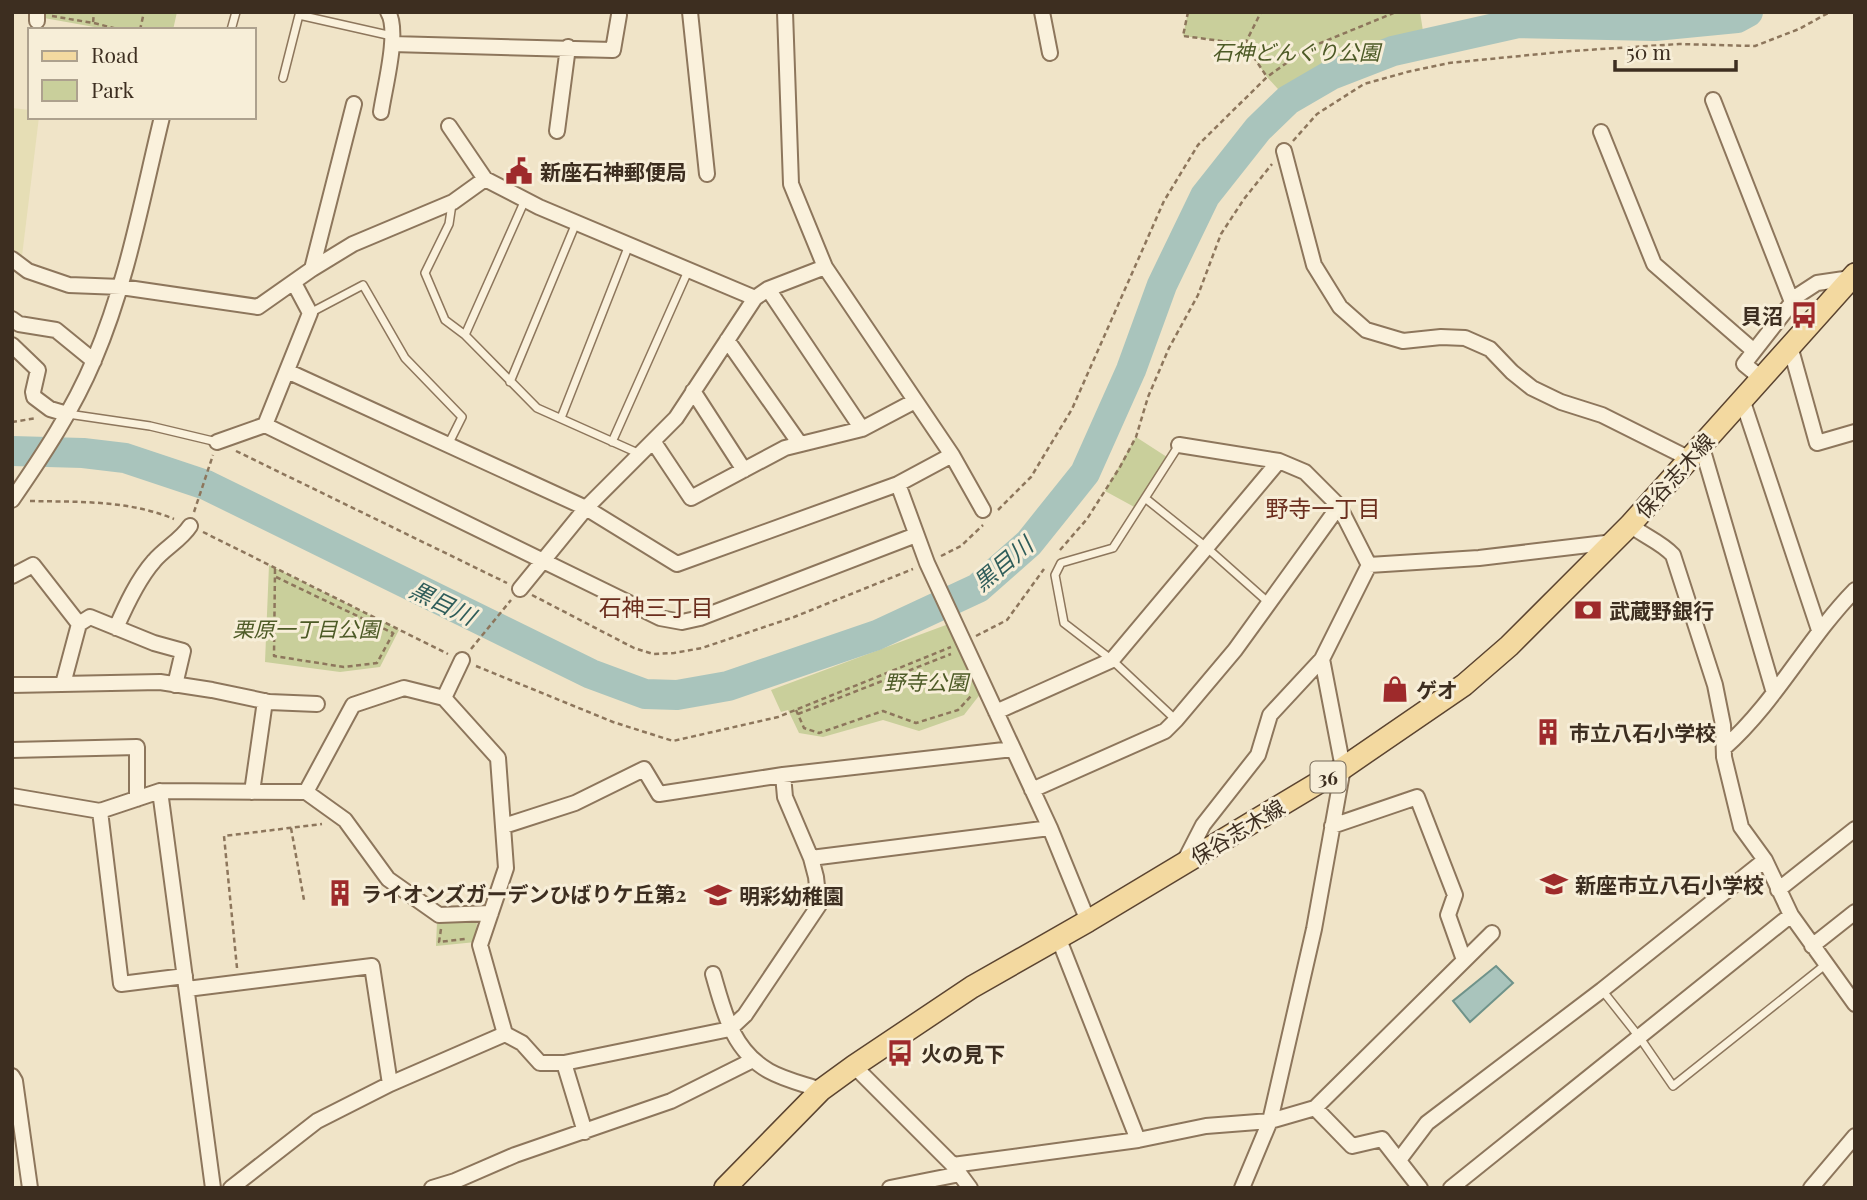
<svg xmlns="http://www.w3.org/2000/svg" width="1867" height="1200" viewBox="0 0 1867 1200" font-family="'Playfair Display','Noto Sans JP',serif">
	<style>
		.farmland { fill: #e6deb5 }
		.green { fill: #c9cf9b }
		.water { fill: #a9c4bc; stroke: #6f938a; stroke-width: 2 }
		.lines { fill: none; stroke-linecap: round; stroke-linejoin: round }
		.river { stroke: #a9c4bc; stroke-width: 30 }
		.service-casing { stroke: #8d765c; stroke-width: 10 }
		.minor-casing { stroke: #8d765c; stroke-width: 18 }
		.primary-casing { stroke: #5b4430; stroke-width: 24 }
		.path { stroke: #8d765c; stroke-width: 2.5; stroke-dasharray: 5 3.5; stroke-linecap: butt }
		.service { stroke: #faf1dc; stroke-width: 7 }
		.minor { stroke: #faf1dc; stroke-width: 14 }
		.primary { stroke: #f3d9a0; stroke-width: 21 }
		.labels { text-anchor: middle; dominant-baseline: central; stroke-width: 6; stroke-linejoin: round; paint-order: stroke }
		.shield { fill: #f7eed8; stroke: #756857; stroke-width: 2 }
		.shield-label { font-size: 19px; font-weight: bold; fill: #3d2e20 }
		.park-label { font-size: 21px; font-style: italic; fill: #4d5a26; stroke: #f7eed8 }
		.poi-label { font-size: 21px; font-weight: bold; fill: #3d2e20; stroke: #f7eed8; text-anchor: start }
		.street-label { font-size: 21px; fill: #3d2e20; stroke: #f7eed8 }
		.neighbourhood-label { font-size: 23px; fill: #6b2e1e; stroke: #f7eed8 }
		.water-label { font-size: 23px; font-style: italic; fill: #2f5d5a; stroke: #f7eed8 }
	</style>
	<rect width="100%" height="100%" fill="#f0e4c8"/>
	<path class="farmland" d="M12,108L30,110V117H39L22,256L12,248Z"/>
	<path class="green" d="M44,12H177L173,30H111L44,18Z
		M1188,12H1420L1425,44C1372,55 1334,73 1288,100L1267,77L1245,44L1183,36Z
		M1136,437L1170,459L1138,509L1105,491Z
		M269,565L399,630L380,667L340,672L265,662Z
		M954,622L985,688L964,715L919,731L883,720L823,737L799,733L788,710L781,712L771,690Z
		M477,919L476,942L436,946L437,921Z"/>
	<path class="water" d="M1496,966L1513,983L1470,1022L1453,1001Z"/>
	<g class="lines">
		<path class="river" d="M12,451L83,453L125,458L206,485L591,674L645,694L677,695L728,686L877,635L978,588L1029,543L1085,473L1131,370L1162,285L1205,196L1258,129L1288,100L1331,75L1393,51L1518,23L1655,26L1737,18L1748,12"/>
		<defs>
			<path id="service" d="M231,30L236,12
				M283,78L299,15L392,36
				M452,204L449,224L425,273L445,320L465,335L537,408L640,454
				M310,313L363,285L405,358L462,417L448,445
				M465,335L525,200
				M510,382L576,223
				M68,414L150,426L217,442
				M561,418L629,245
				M612,442L688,271
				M1145,498L1206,547L1269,603
				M1176,720L1112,660L1064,623L1055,575L1061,563L1113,548L1179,445
				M1602,990L1640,1038L1673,1086L1825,965"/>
			<path id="minor" d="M37,12V21
				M690,12L707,174
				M785,12L791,184L825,267L952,455L983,510
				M1042,12L1050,53
				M392,44L613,50L619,15
				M1713,100L1792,302
				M381,112C384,90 400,31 388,12
				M449,126L485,179L539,207L755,298L768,289L825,267
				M557,131L568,47
				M1601,132L1654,264L1754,351
				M1284,151L1314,265L1340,307L1366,330L1403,341L1441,337L1465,338L1490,349L1512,372L1532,388L1561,402L1602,415L1688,458
				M12,259L28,271L69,285L121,287L258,307L312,269L353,244L453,202L485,179
				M312,269L354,104
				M768,289L862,429
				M12,319L19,324L56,330L94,361
				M727,340L800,444
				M12,345L38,370L33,392L34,397L50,409L67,414
				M1790,346L1817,443L1855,432
				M287,371L586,508L677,564L898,484L952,455
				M1761,378L1744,364L1797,296L1817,283L1851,278
				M693,391L744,470
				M1742,399L1819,630
				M265,425L660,618L682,622L700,618L916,535
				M653,441L691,498L785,448L862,429L915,401
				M217,442L265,425L310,313L294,283
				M1701,444L1774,693
				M1179,445L1279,461L1305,472L1339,506L1369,565L1322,659L1270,715L1258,755L1203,825L1184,862
				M898,484L927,563L1050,828L1088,921
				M12,500C43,455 73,410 94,360C127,283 142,199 162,117
				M1630,525C1644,536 1661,542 1673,555L1715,685L1723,725L1724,757L1741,827L1765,860L1791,915L1855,1004
				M1369,565L1479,558L1614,542
				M12,576L33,565L79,624
				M520,589L586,508L676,418L755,298
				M116,628C126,605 138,579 154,561C165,548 181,540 190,526
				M63,684L79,624L90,617L154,643L183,651L175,685
				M12,685L160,682L212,690L269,702L317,704
				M444,698L462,660
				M996,712L1112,660L1279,461
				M1724,748C1776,702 1807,639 1855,590
				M12,750L137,747V799
				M1032,790L1165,731L1176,720L1235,650L1339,506
				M160,791L213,1188
				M252,792L265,701
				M306,792L353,705L404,688L444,698L498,758L506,868L480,945L505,1034
				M12,796L100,811L160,791L306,792L345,820L388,879L439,915L491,913
				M100,811L121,984L185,976
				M504,826L575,803L644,769L659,794L783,775L1013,749
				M1332,826L1417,797L1455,895L1448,915L1464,960
				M811,858L1050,828
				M1778,890L1855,829
				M1058,937L1138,1140
				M1812,946L1855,912
				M713,974C724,1012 732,1050 769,1071C785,1080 804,1084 821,1090
				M187,989L372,966L390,1084
				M564,1063L730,1029L745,1015L819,905L816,877L811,858L785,797L783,775
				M854,1066L953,1165L970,1188
				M12,1076L15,1081L30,1188
				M1315,1108L1492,933
				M1399,1160L1427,1123L1602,990L1765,860
				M953,1165L1138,1140L1206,1126L1270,1121L1315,1108L1352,1146L1382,1139L1420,1188
				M231,1188L317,1121L390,1084L505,1034L522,1043L540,1063H564L585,1132
				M432,1188L455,1181L515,1155L671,1101L753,1060
				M890,1188L960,1174
				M1242,1188L1270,1121L1314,929L1343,768L1322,659
				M1451,1188L1791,915
				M1811,1188L1855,1136"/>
			<path id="primary" d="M725,1188L821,1090L854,1066L972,987L1088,921L1343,768L1464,685L1509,646L1630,525L1855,274"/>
		</defs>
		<use href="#service" class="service-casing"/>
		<use href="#minor" class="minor-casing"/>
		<use href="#primary" class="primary-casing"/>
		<path class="path" d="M1188,12L1183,36L1245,44L1267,77
			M52,16L93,23L94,12
			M94,23L121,30
			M140,30L144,12
			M1245,44L1261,12
			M1293,141L1317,114L1364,84L1407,72L1449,63L1571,51L1679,44L1755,46L1799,29L1830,12
			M12,422L37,418
			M236,451L507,583
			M30,501C79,502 128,500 174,519
			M998,510L1031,477L1072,409L1164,201L1198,145L1267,77L1306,49L1396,12
			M194,512L213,455
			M203,532L448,654
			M1060,550L1087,519L1120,467L1136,437L1148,397L1169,348L1198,295L1221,234L1244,199L1272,164
			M941,556L961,546L983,525
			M275,569L274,656L344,667L377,663L396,628
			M276,577L393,633
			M532,595L634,648L653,654L674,653L702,648L794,617L913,569
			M976,636L1007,620L1044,569
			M471,649L511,600
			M476,666L613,722L673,741L778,717L951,647
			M796,710L804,728L819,733L883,711L916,723L958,710L972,695
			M798,714L951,654
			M291,828L304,900
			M441,929L439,942L465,939
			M237,968L224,836L322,824"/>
		<use href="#service" class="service"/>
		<use href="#minor" class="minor"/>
		<use href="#primary" class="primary"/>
	</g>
	<defs>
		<symbol id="civic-bare" viewBox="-9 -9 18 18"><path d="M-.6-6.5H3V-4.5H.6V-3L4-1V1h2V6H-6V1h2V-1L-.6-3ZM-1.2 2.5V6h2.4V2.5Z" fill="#9e2a2b" stroke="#f7eed8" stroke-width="2.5" paint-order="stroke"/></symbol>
		<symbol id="bus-bare" viewBox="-9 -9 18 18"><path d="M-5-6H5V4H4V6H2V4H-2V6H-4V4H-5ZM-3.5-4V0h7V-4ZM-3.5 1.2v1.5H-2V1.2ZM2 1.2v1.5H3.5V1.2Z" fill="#9e2a2b" stroke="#f7eed8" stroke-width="2.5" paint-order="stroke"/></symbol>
		<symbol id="bank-bare" viewBox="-9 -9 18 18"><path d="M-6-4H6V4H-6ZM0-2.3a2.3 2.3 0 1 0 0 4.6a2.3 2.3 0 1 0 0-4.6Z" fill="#9e2a2b" stroke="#f7eed8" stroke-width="2.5" paint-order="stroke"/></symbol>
		<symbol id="shop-bare" viewBox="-9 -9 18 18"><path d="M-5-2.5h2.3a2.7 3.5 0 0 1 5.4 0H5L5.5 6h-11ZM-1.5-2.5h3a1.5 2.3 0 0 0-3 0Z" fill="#9e2a2b" stroke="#f7eed8" stroke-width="2.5" paint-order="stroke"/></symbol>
		<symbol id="building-bare" viewBox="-9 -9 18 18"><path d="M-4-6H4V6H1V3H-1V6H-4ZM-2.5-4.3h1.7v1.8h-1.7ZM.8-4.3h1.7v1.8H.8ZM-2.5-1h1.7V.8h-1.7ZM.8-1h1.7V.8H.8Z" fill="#9e2a2b" stroke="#f7eed8" stroke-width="2.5" paint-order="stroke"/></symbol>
		<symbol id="school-bare" viewBox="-9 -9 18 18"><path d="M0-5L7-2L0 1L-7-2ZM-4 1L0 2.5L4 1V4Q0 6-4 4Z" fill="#9e2a2b" stroke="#f7eed8" stroke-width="2.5" paint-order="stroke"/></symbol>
	</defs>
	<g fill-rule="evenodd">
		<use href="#civic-bare" x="500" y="152" width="38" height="38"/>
		<use href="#bus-bare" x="1785" y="296" width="38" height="38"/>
		<use href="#bank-bare" x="1569" y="591" width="38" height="38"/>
		<use href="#shop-bare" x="1376" y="670" width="38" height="38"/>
		<use href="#building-bare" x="1529" y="713" width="38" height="38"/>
		<use href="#school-bare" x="1535" y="865" width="38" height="38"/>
		<use href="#building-bare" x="321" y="874" width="38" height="38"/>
		<use href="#school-bare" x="699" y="876" width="38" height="38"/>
		<use href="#bus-bare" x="881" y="1034" width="38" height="38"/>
	</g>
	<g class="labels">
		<rect class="shield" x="1310.5" y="761.5" width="35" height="31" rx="5"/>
		<g class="shield-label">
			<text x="1328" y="777">36</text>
		</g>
		<g class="park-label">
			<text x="1296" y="51">石神どんぐり公園</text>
			<text x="306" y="628">栗原一丁目公園</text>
			<text x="926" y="681">野寺公園</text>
		</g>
		<g class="poi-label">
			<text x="540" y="171">新座石神郵便局</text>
			<text x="1783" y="315" text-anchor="end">貝沼</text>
			<text x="1609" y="610">武蔵野銀行</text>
			<text x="1416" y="689">ゲオ</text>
			<text x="1569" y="732">市立八石小学校</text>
			<text x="1575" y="884">新座市立八石小学校</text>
			<text x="361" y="893">ライオンズガーデンひばりケ丘第2</text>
			<text x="739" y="895">明彩幼稚園</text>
			<text x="921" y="1053">火の見下</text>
		</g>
		<g class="street-label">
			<text transform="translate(1674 475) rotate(-48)">保谷志木線</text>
			<text transform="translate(1237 831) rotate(-31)">保谷志木線</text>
		</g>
		<g class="neighbourhood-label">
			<text x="1323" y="507">野寺一丁目</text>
			<text x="656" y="606">石神三丁目</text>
		</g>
		<g class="water-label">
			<text transform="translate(1002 563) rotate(-40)">黒目川</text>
			<text transform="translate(443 602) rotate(26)">黒目川</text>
		</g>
	</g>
	<rect width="1867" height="1200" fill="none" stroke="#3d2e20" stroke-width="28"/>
	<rect x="28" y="28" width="228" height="91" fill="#f7eed8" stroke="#ada18e" stroke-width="2"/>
	<rect x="42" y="51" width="35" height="10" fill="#f3d9a0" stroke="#ada18e" stroke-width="2"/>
	<text x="91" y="63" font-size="21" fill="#3d2e20">Road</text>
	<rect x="42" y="80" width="35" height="21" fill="#c9cf9b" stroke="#ada18e" stroke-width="2"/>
	<text x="91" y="98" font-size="21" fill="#3d2e20">Park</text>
	<path d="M1615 60v10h121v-10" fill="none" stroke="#3d2e20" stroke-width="3.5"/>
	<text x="1626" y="60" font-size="21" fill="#3d2e20" stroke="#f7eed8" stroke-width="5" paint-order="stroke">50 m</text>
</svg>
